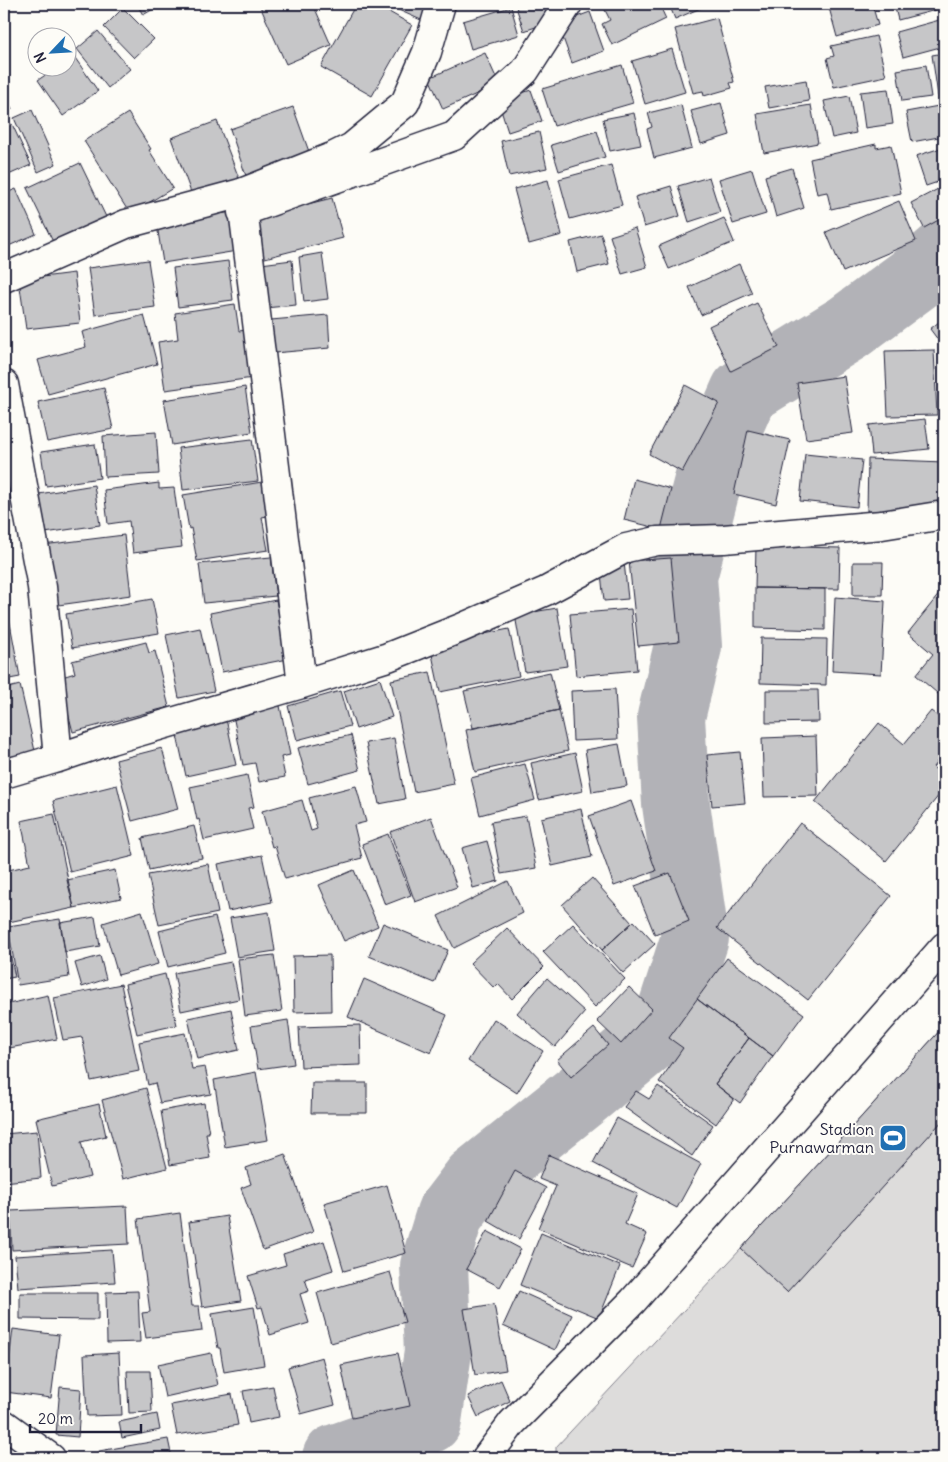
<svg xmlns="http://www.w3.org/2000/svg" width="948" height="1462" viewBox="0 0 948 1462" font-family="Delius,sans-serif">
	<style>
		.green { fill: #dddcdb; stroke: #807f8b }
		.lines { fill: none; stroke-linecap: round; stroke-linejoin: round }
		.river { stroke: #b2b2b7; stroke-width: 68 }
		.building { fill: #c6c6c8; stroke: #22223b }
		.minor-casing { stroke: #22223b; stroke-width: 31 }
		.minor { stroke: #fdfcf7; stroke-width: 28 }
		.labels { text-anchor: middle; dominant-baseline: central; stroke-width: 4; stroke-linejoin: round; paint-order: stroke }
		.poi-label { font-size: 16px; fill: #22223b; stroke: #fdfcf7; text-anchor: end }
	</style>
	<rect width="100%" height="100%" fill="#fdfcf7"/>
	<filter id="ink" filterUnits="userSpaceOnUse"><feTurbulence type="fractalNoise" baseFrequency=".02" numOctaves="2"/><feDisplacementMap in="SourceGraphic" scale="10" xChannelSelector="R" yChannelSelector="G"/><feConvolveMatrix kernelMatrix="1 2 1 2 8 2 1 2 1" color-interpolation-filters="sRGB"/></filter>
	<g filter="url(#ink)">
		<path class="green" d="M944,1026V1458H556V1447L741,1249Z"/>
		<g class="lines">
			<path class="river" d="M336,1458L396,1437L428,1420L438,1352L434,1266L450,1214L476,1180L582,1095L667,1024L695,938L676,804L671,717L688,646L683,577L712,465L744,392L848,328L917,277L944,254"/>
		</g>
		<path class="building" d="M137,4H162L143,15Z
			M259,4H313L331,45L286,64Z
			M356,4H375L412,25L372,96L321,67Z
			M385,4H428L421,20Z
			M515,4H551L556,20L524,31Z
			M602,4H659L666,19L612,45L602,24L610,20Z
			M669,4H710L675,19Z
			M828,4H872L878,25L837,37Z
			M894,4H934L936,10L898,20Z
			M511,7L519,35L471,49L463,21Z
			M123,8L154,39L134,58L104,27Z
			M590,12L604,51L572,63L558,24Z
			M717,18L734,82L730,83L732,88L704,96L703,91L693,93L675,29Z
			M943,19L944,24V46L903,57L896,32Z
			M98,31L130,69L108,88L77,49Z
			M876,36L886,76L834,87L827,58L834,56L831,46Z
			M672,49L685,92L645,104L632,61Z
			M485,53L499,84L443,109L429,78Z
			M944,53V95L938,96L932,55Z
			M73,55L98,91L63,116L38,80L56,68H68V59Z
			M622,65L633,103L554,126L542,89Z
			M926,65L931,97L902,101L897,70Z
			M806,80L809,101L769,108L765,87Z
			M888,89L893,124L865,128L860,92Z
			M531,90L542,121L508,132L498,101Z
			M4,92L12,109L4,113Z
			M849,96L856,133L832,138L824,101Z
			M721,103L730,135L701,144L691,111Z
			M681,105L692,148L654,158L647,129L652,127L648,113Z
			M811,105L818,143L764,153L757,114Z
			M944,105V136L912,142L906,112Z
			M293,107L312,160L248,182L230,129Z
			M32,110L56,164L38,172L14,118Z
			M128,113L151,149L149,150L173,188L130,214L84,141Z
			M634,113L641,145L610,151L603,119Z
			M217,121L240,181L193,198L171,138Z
			M12,124L31,165L4,177V128Z
			M597,131L605,157L559,171L551,145Z
			M539,132L547,168L509,176L501,141Z
			M876,144V148L891,145L901,193L831,209L827,192L817,194L810,159Z
			M944,147V180L926,186L916,156Z
			M80,163L108,221L55,246L27,188Z
			M611,165L622,205L570,219L559,179Z
			M792,168L804,208L776,217L765,176Z
			M752,169L766,214L733,224L719,179Z
			M709,177L720,212L689,222L678,186Z
			M548,180L562,235L529,244L514,189Z
			M671,186L680,216L644,227L635,197Z
			M16,189L36,234L4,248V194Z
			M938,189L944,202V217L924,228L911,203Z
			M332,198L343,238L261,259L251,218Z
			M899,201L916,241L843,272L826,232Z
			M231,212L237,251L163,263L157,225Z
			M724,218L734,242L669,269L659,246Z
			M635,228L647,267L622,274L610,236Z
			M601,234L609,264L577,272L570,242Z
			M322,253L328,299L304,302L299,257Z
			M148,260L155,307L95,315L88,268Z
			M292,260L296,305L265,308L261,264Z
			M228,261L233,300L178,307L173,268Z
			M739,264L752,293L701,315L689,287Z
			M74,273L80,323L26,329L19,280Z
			M757,303L779,347L731,371L709,326Z
			M235,304L239,331L246,330L253,378L165,390L158,342L178,339L175,313Z
			M144,315L157,364L48,394L38,360L86,347L82,332Z
			M328,315L330,348L274,353L271,320Z
			M944,318V348L930,329Z
			M934,350L937,415L888,416L885,351Z
			M844,376L853,433L806,439L797,383Z
			M685,385L719,403L682,472L649,454Z
			M245,387L252,432L172,445L164,400Z
			M104,388L113,429L47,442L38,402Z
			M925,419L929,449L872,455L869,425Z
			M748,430L790,440L776,504L734,494Z
			M156,432L159,474L105,477L103,436Z
			M252,439L258,481L183,490L178,448Z
			M95,444L100,478L46,486L41,452Z
			M805,454L862,460L857,507L800,501Z
			M868,459L944,462L943,513L867,511Z
			M634,479L671,489L661,529L624,520Z
			M262,482L267,516L262,517L268,550L197,561L191,528L189,529L183,495Z
			M159,483V489L174,488L182,547L133,553L129,521L108,524L104,490Z
			M94,485L100,525L45,533L39,494Z
			M124,535L131,595L51,606L43,545Z
			M756,546L840,548L839,589L755,588Z
			M271,557L276,596L204,603L199,564Z
			M671,558L679,642L638,646L629,561Z
			M624,562L628,599L604,601L600,564Z
			M853,562H883L882,595H853Z
			M755,588L825,589V630L755,628Z
			M944,588V699L916,675L933,654L908,633Z
			M4,591L20,677L4,680Z
			M835,597L885,601L881,674L832,671Z
			M152,599L159,633L72,648L66,614Z
			M276,600L288,659L222,672L210,613Z
			M557,608L567,666L525,672L515,615Z
			M631,609L637,670L576,676L570,614Z
			M200,628L214,691L179,698L166,635Z
			M509,629L519,676L440,692L430,645Z
			M761,638L827,639L826,685L760,683Z
			M146,642L149,653L155,651L169,707L73,732L59,678L75,673L72,661Z
			M430,672L454,784L414,792L391,680Z
			M550,672L559,710L473,728L464,691Z
			M380,679L392,717L356,729L344,691Z
			M20,685L35,751L4,758V689Z
			M615,689L618,739L573,741L571,691Z
			M766,690H818L819,722L766,723Z
			M340,691L350,726L297,740L288,706Z
			M279,701L290,755L281,757L285,777L259,782L255,763L243,765L232,710Z
			M559,710L568,751L475,772L466,730Z
			M931,711L944,721V753L933,767L944,776V789L886,861L815,802L879,723L904,744Z
			M226,719L236,765L186,776L176,731Z
			M351,735L360,770L308,784L298,748Z
			M816,736L818,796L764,797L762,738Z
			M394,738L405,799L379,804L366,743Z
			M619,744L627,786L592,792L585,750Z
			M162,748L178,809L132,821L116,760Z
			M740,752L745,803L712,806L707,755Z
			M575,753L583,791L539,800L531,763Z
			M525,764L535,800L480,815L471,778Z
			M247,775L254,807L248,808L253,829L204,840L199,819L197,820L190,787Z
			M117,785L134,856L70,872L53,801Z
			M356,786L366,822L354,825L362,858L285,879L275,846L272,847L262,811L302,800L311,831L317,829L309,798Z
			M631,801L656,871L614,886L589,816Z
			M581,809L592,857L552,866L541,818Z
			M54,814L74,908L4,923V871L30,865L21,821Z
			M526,816L536,868L501,874L491,822Z
			M431,817L457,887L415,902L390,832Z
			M800,823L891,896L808,1000L717,928Z
			M194,826L202,858L149,870L142,838Z
			M388,834L411,895L385,905L362,844Z
			M487,841L498,881L473,888L462,848Z
			M262,855L272,902L228,911L218,864Z
			M208,864L218,913L159,925L148,875Z
			M115,870L121,898L74,908L67,880Z
			M354,870L378,926L344,941L319,885Z
			M670,873L689,921L655,935L635,886Z
			M592,878L632,923L602,950L562,905Z
			M508,881L523,913L454,948L438,916Z
			M142,911L158,964L118,975L103,923Z
			M269,912L275,951L237,957L230,918Z
			M95,917L100,946L65,952L60,923Z
			M215,917L225,953L168,967L159,931Z
			M60,919L69,977L18,985L8,927Z
			M634,921L655,944L623,973L602,950Z
			M383,923L448,950L434,983L369,956Z
			M573,924L625,979L595,1007L543,952Z
			M507,928L544,967L512,999L498,984L494,988L470,963Z
			M4,929H5L15,977L4,979Z
			M274,955L282,1011L245,1016L238,959Z
			M330,955L331,1011L294,1012L293,956Z
			M100,956L106,979L82,987L75,963Z
			M727,958L804,1014L773,1056L697,999Z
			M231,962L239,999L181,1011L174,973Z
			M165,974L177,1025L137,1034L125,984Z
			M547,978L585,1012L555,1047L517,1013Z
			M364,979L447,1015L431,1053L348,1017Z
			M121,984L139,1071L91,1081L82,1037L63,1040L54,998Z
			M629,987L652,1009L621,1044L597,1021Z
			M48,995L57,1039L4,1049V1005Z
			M697,999L749,1038L715,1084L734,1099L716,1124L659,1082L683,1048L669,1038Z
			M231,1009L239,1050L197,1059L188,1018Z
			M494,1019L543,1051L517,1093L468,1061Z
			M288,1020L294,1064L258,1069L251,1026Z
			M360,1025L361,1065L301,1067L299,1027Z
			M944,1026V1119L787,1292L741,1249Z
			M594,1028L608,1045L571,1077L557,1060Z
			M185,1033L192,1069L205,1067L211,1094L160,1103L155,1083L148,1085L139,1042Z
			M749,1038L773,1056L740,1103L715,1084Z
			M256,1072L268,1140L225,1147L214,1080Z
			M312,1083H367V1113H311Z
			M658,1086L713,1125L692,1156L624,1107L636,1091L649,1099Z
			M146,1088L167,1168L123,1179L102,1100Z
			M204,1103L209,1133H206L210,1158L170,1165L161,1111Z
			M99,1104L106,1136L81,1142L90,1177L52,1186L36,1119Z
			M617,1118L701,1164L677,1208L593,1163Z
			M37,1131L41,1178L4,1182V1134Z
			M285,1154L313,1232L263,1250L241,1188L251,1184L246,1168Z
			M549,1155L638,1194L625,1224L647,1234L632,1268L538,1228L556,1186L539,1179Z
			M515,1171L546,1188L519,1239L488,1221Z
			M387,1185L406,1253L344,1271L324,1203Z
			M127,1206L129,1244L12,1250L10,1211Z
			M180,1213L192,1306H199L202,1331L146,1338L142,1313L150,1312L138,1219Z
			M227,1216L241,1301L202,1307L189,1222Z
			M487,1231L521,1249L500,1287L466,1269Z
			M541,1233L620,1266L599,1318L520,1285Z
			M324,1241L333,1270L305,1279L309,1291L300,1294L309,1323L270,1335L262,1307L258,1308L248,1276L286,1265L283,1254Z
			M112,1250L115,1282L18,1288L15,1256Z
			M390,1272L405,1322L331,1343L317,1293Z
			M138,1291L140,1342L107,1343L106,1292Z
			M519,1291L572,1315L555,1350L503,1326Z
			M20,1293H98V1320L20,1319Z
			M494,1304L506,1370L475,1375L464,1309Z
			M4,1305L10,1307L4,1335Z
			M254,1307L264,1365L224,1372L220,1348H218L212,1314Z
			M13,1329L59,1335L51,1398L5,1392Z
			M119,1353L122,1415L87,1416L84,1355Z
			M211,1353L218,1385L165,1397L158,1364Z
			M398,1353L410,1406L352,1418L341,1365Z
			M322,1357L335,1405L301,1414L288,1367Z
			M127,1371H150L152,1412L129,1413Z
			M501,1380L510,1401L478,1417L468,1396Z
			M273,1386L279,1417L249,1423L243,1391Z
			M60,1387L81,1389L78,1437L56,1435Z
			M232,1394L238,1425L177,1435L171,1405Z
			M157,1414L160,1430L122,1438L119,1422Z
			M168,1439L172,1458H100L99,1451Z"/>
		<g class="lines">
			<defs>
				<path id="minor" d="M241,193L302,684
					M242,212L454,136L525,71L568,4
					M4,278L126,224L241,193L332,157L352,147L405,103L427,52L441,4
					M4,384L42,587L58,758L4,774
					M58,758L111,740L302,684L388,657L461,628L546,591L626,548L657,541L724,539L882,525L944,515
					M4,1424L51,1458
					M486,1458L512,1423L633,1301L944,947"/>
			</defs>
			<use href="#minor" class="minor-casing"/>
			<use href="#minor" class="minor"/>
		</g>
	</g>
	<defs>
		<symbol id="stadium-square" viewBox="-11 -11 22 22"><rect x="-9" y="-9" width="18" height="18" rx="4" fill="#1f6fb2" stroke="#fdfcf7"/><path d="M0-5a6.5 5 0 1 0 0 10a6.5 5 0 1 0 0-10ZM-3.5-1.8h7v3.6h-7Z" fill="#fff"/></symbol>
	</defs>
	<g fill-rule="evenodd">
		<use href="#stadium-square" x="877" y="1122" width="32" height="32"/>
	</g>
	<g class="labels">
		<g class="poi-label">
			<text x="874" y="1129">Stadion<tspan x="874" dy="18">Purnawarman</tspan></text>
		</g>
	</g>
	<rect width="948" height="1462" fill="none" stroke="#fdfcf7" stroke-width="20"/>
	<rect x="10" y="10" width="928" height="1442" fill="none" stroke="#22223b" stroke-width="2" filter="url(#ink)"/>
	<g transform="translate(52 52) rotate(245)"><circle r="24" fill="#fdfcf7" stroke="#a5a5ac"/>
	<path d="M0-4L9 19L0 12L-9 19Z" fill="#1f6fb2"/>
	<text y="-8" font-size="14" font-weight="bold" text-anchor="middle" fill="#22223b">N</text>
	</g>
	<path d="M30 1424v8h111v-8" fill="none" stroke="#22223b" stroke-width="2.5"/>
	<text x="38" y="1424" font-size="15" fill="#22223b" stroke="#fdfcf7" stroke-width="4" paint-order="stroke">20 m</text>
</svg>
